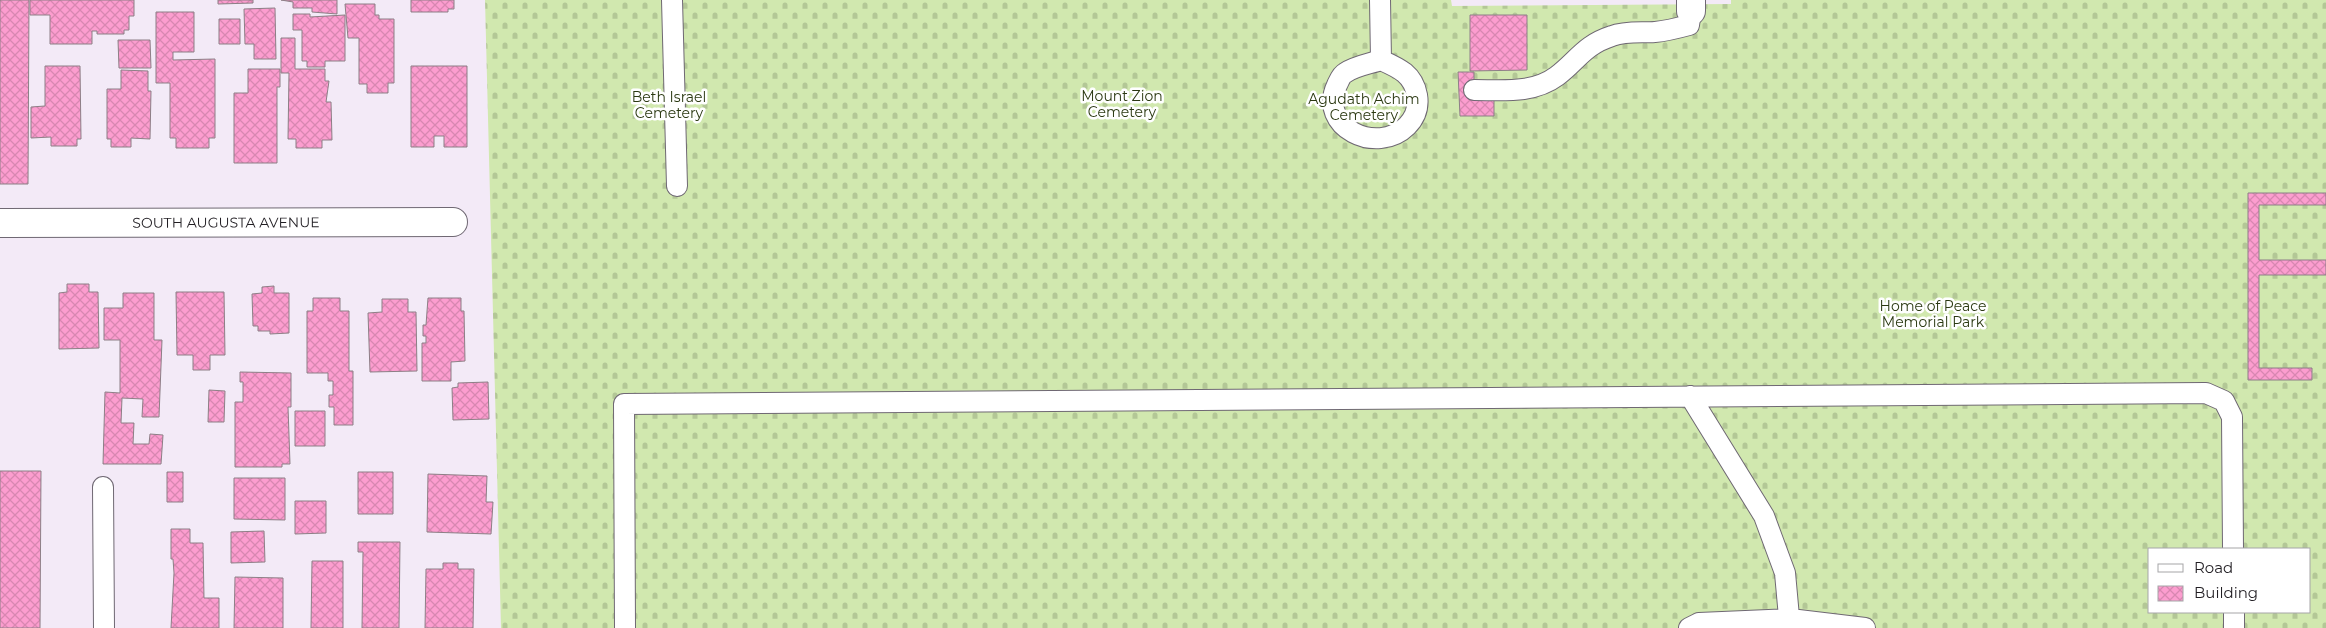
<svg xmlns="http://www.w3.org/2000/svg" width="2326" height="628" viewBox="0 0 2326 628" font-family="Montserrat,sans-serif">
	<style>
		.cemetery { fill: url(#cemetery-stones); fill-rule: evenodd }
		.building { fill: url(#building-cross-hatch); stroke: #8d7f86 }
		.lines { fill: none; stroke-linecap: round; stroke-linejoin: round }
		.service-casing { stroke: #6f6873; stroke-width: 22 }
		.minor-casing { stroke: #6f6873; stroke-width: 30 }
		.service { stroke: #fff; stroke-width: 20 }
		.minor { stroke: #fff; stroke-width: 28 }
		.labels { text-anchor: middle; dominant-baseline: central; stroke-width: 5; stroke-linejoin: round; paint-order: stroke }
		.park-label { font-size: 14px; fill: #2b3912; stroke: #fff }
		.street-label { font-size: 14px; fill: #211e23; stroke: #fff }
	</style>
	<defs>
		<pattern id="cemetery-stones" width="16" height="16" patternUnits="userSpaceOnUse" patternTransform="scale(1.25)"><rect width="16" height="16" fill="#d1e8af"/><path d="M2 7V4a2 2 0 0 1 4 0v3zM10 15v-3a2 2 0 0 1 4 0v3z" fill="#b3c796"/></pattern>
		<pattern id="building-cross-hatch" width="8" height="8" patternUnits="userSpaceOnUse" patternTransform="scale(1.25)"><rect width="8" height="8" fill="#fc9dcf"/><path d="M0 0l8 8M0 8l8-8" fill="none" stroke="#d887b1"/></pattern>
	</defs>
	<rect width="100%" height="100%" fill="#f3eaf7"/>
	<path class="cemetery" d="M485,0H1451L1452,6L1731,4V0H2326V628H501ZM2150,549H2310V612H2150Z"/>
	<path class="building" d="M0,0H29L28,184H0Z
		M30,0H134V16H129V30H124V34H97V31H92V44H50V15H30Z
		M218,0H253V3L218,4Z
		M281,0H337V14L312,12V8H293V2Z
		M411,0H454V9H448V12H411Z
		M345,4H375V15H379V19H394V83H388V93H367V84H359V38H348Z
		M275,8L276,59H254V44H245L244,9Z
		M156,12H194V52H173V60L215,59V138H209V148H176V138H170V83H156Z
		M293,14H310V17L345,15V61H325V67H307V61H302V30H293Z
		M1470,15H1527V70L1470,71Z
		M219,19H240V44H219Z
		M281,38H295V69H325V81H329L326,102H331L332,140H322V148H296V139H288L289,73H281Z
		M118,40H150L151,68H119Z
		M45,66H80L81,139H77V146H51V137L31,138V107L45,106Z
		M411,66H467V147H444V136H434V147H411Z
		M248,69H280V87H277V163H234V93H248Z
		M121,70L148,71V91H151L150,139L131,138V147H111V139H107V89H121Z
		M1458,72H1474V96H1494V116H1460Z
		M2248,193H2326V205H2259V260H2326V275H2259V368H2312V380H2248Z
		M67,284H89V292H98L99,348L59,349V293L67,292Z
		M274,286V293H289V333L270,334V331H258V326H253L252,294L262,293V287Z
		M176,292H224L225,355H210V370H193V355H177Z
		M123,293H154V340H162L159,417H142L143,399L122,398L121,423H134L133,444H149L150,434L163,435L161,464H103L105,392L120,393V340H104V308H123Z
		M313,298H340V311H349V371H353V425H334V407H329V395H333V381H328V373H307V311H313Z
		M428,298H461V311H464L465,361L451,362V381H422V343H426V336H423V325H426Z
		M382,299H408V312H416L417,371L370,372L368,313L382,312Z
		M240,372L291,373V407H288L290,464H282V467H235V402H243V382H240Z
		M488,382L489,419L453,420L452,388L458,387V383Z
		M209,390L225,391L224,422H208Z
		M295,411H325V446H295Z
		M0,471H41L40,628H0Z
		M167,472H183V502H167Z
		M358,472H393V514H358Z
		M428,474L487,476L486,502H493L491,534L427,532Z
		M234,478H285V520L234,519Z
		M295,501H326V533L295,534Z
		M171,529H190V543H203L204,598H219V628H171L174,573L173,559H171Z
		M264,531L265,562L231,563V532Z
		M358,542H400L399,628H362L363,552H358Z
		M312,561H343V628H311Z
		M443,563H458V569H474L473,628H425L426,569H443Z
		M235,577L283,578V628H234Z"/>
	<g class="lines">
		<defs>
			<path id="service" d="M672,0L677,186
				M1380,0L1381,60
				M1381,60C1399,68 1413,74 1417,95C1419,107 1415,118 1407,126C1377,156 1317,127 1337,85C1339,81 1341,75 1345,73C1355,66 1369,64 1381,60Z
				M1474,90C1502,90 1533,94 1557,76C1578,60 1584,45 1612,36C1625,31 1641,33 1655,32C1666,31 1678,28 1689,25L1691,11
				M1690,396L1764,516L1785,573L1790,628
				M103,487L104,628
				M2234,612V628
				M625,628L624,404L2206,393L2224,401L2232,417L2233,549
				M1689,628L1699,623L1790,619L1865,628"/>
			<g id="minor">
				<path d="M1691,0V11"/>
				<path id="s1" d="M0,223L453,222"/>
			</g>
		</defs>
		<use href="#service" class="service-casing"/>
		<use href="#minor" class="minor-casing"/>
		<use href="#service" class="service"/>
		<use href="#minor" class="minor"/>
	</g>
	<g class="labels">
		<g class="park-label">
			<text x="1122" y="96">Mount Zion<tspan x="1122" dy="16">Cemetery</tspan></text>
			<text x="669" y="97">Beth Israel<tspan x="669" dy="16">Cemetery</tspan></text>
			<text x="1364" y="99">Agudath Achim<tspan x="1364" dy="16">Cemetery</tspan></text>
			<text x="1933" y="306">Home of Peace<tspan x="1933" dy="16">Memorial Park</tspan></text>
		</g>
		<g class="street-label">
			<text stroke="none"><textPath href="#s1" startOffset="226">SOUTH AUGUSTA AVENUE</textPath></text>
		</g>
	</g>
	<rect x="2148" y="548" width="162" height="65" fill="#ffffff" stroke="#a6a5a7"/>
	<rect x="2158" y="564" width="25" height="8" fill="#ffffff" stroke="#a6a5a7"/>
	<text x="2194" y="573" font-size="15" fill="#211e23">Road</text>
	<rect x="2158" y="586" width="25" height="15" fill="url(#building-cross-hatch)" stroke="#a6a5a7"/>
	<text x="2194" y="598" font-size="15" fill="#211e23">Building</text>
</svg>
